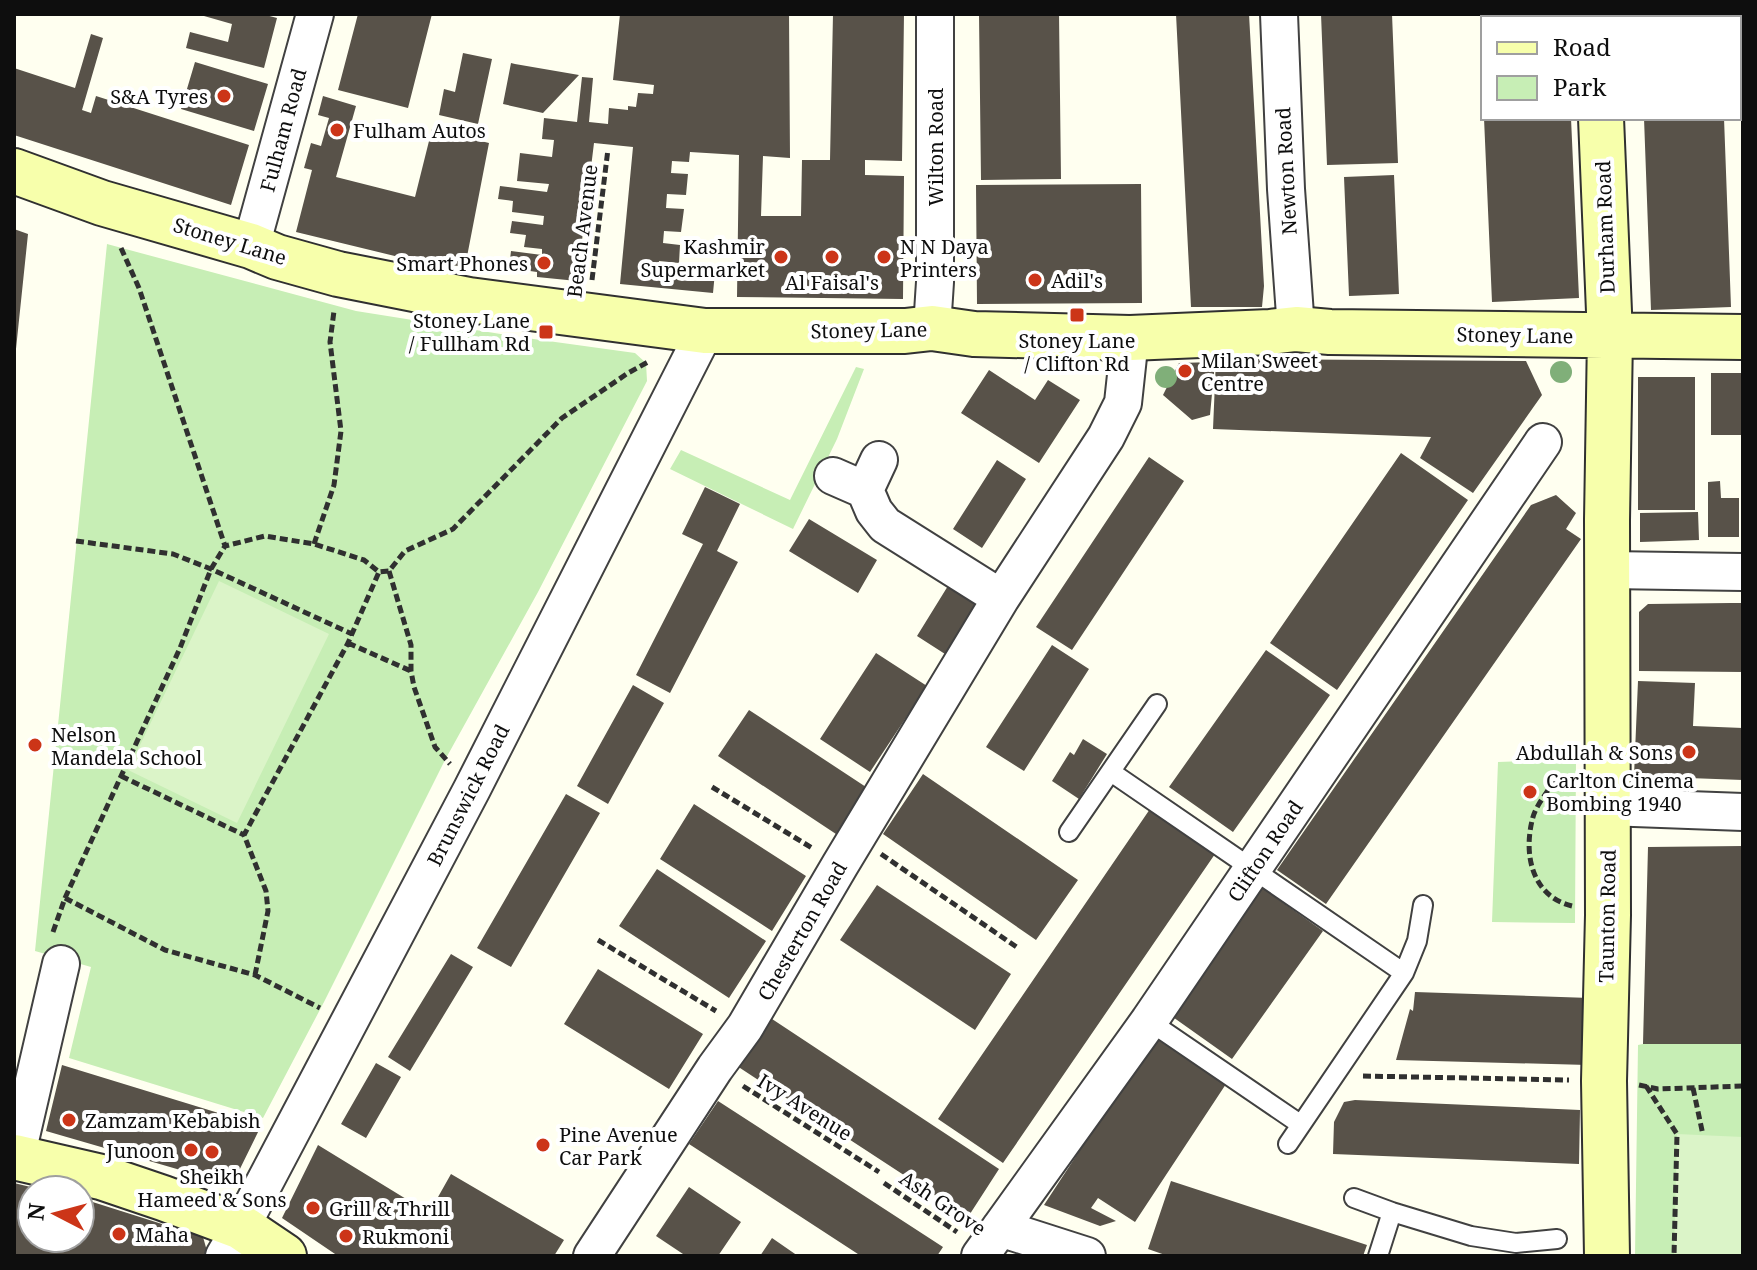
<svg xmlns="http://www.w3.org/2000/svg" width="1757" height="1270" viewBox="0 0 1757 1270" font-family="'Noto Serif',serif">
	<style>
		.green { fill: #c7eeb5 }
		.pitch { fill: #dbf4c8 }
		.building { fill: #585249 }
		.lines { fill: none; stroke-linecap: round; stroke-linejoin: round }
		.lane-casing { stroke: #414141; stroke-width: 22 }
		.street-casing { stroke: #414141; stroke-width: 40 }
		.secondary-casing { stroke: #303030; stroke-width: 48 }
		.path { stroke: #303030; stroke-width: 5; stroke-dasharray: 8 4; stroke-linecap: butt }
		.lane { stroke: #fff; stroke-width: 18 }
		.street { stroke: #fff; stroke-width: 36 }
		.secondary { stroke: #f7ffab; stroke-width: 44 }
		.tree { fill: #80af79 }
		.poi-dot { fill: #cc3518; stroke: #fff; stroke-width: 3 }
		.labels { text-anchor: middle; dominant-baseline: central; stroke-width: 8; stroke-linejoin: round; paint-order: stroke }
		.poi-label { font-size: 20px; fill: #0e0e0e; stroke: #fff; text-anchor: start }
		.street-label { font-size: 20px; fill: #0e0e0e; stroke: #fff }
	</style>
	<rect width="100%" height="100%" fill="#fffff0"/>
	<path class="green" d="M107,244L356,311L519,337L635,353L646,363L647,381L538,592L445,760L324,1002L263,1118L69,1058L91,967L35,951Z
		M856,367L864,369L837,439L793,529L670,469L681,450L790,500Z
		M1576,759L1575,923L1492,922L1498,762Z
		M1643,1044H1743V1256H1635L1638,1045Z"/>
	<path class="pitch" d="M219,581L329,634L237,823L128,770Z
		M1677,1134L1743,1137V1256H1674Z"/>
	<path class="building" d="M197,14H262L277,18L264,68L186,48L190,32L228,42L232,24Z
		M358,14H432L408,108L338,90Z
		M620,14H789L790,158L763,156L761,216H801L802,160H830L833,14H904L902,161L865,160V175L904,176L903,299L737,297L739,155L690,152L689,162L672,161L671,173L688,174L686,195L667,194L666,208L684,209L681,232L664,231L663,243L680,245L679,263L659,261L658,272L674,274L675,268L715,272L713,293L620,284L633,147L594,143L577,281L537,277V272L509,268L511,251L542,255V249L524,247L526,235L510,233L512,221L543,225L544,216L512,212L513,201L498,199L500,186L547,192L549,184L517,181L520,153L552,157L554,140L542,139L544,118L577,122L582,77L593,78L589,122L608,124L609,108L628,110V106L636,107L638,93L653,94L654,85L613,80Z
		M979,14H1059L1061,179L981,180Z
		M1176,14H1249L1264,286L1262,307H1191Z
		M1321,14H1392L1398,163L1327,165Z
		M1480,14H1567V18H1483V27H1481Z
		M1641,14H1721V18H1641Z
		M91,34L103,38L82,110L91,113L96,96L249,145L231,205L14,135V68L75,88Z
		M463,53L492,59L478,124L439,115L444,89L455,92Z
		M195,62L268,84L254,131L181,109Z
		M511,63L515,64L579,75L543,113L503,104Z
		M323,96L356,106L336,177L415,197L432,129L489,143L465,267L403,258L296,232L312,170L304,168L311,143L321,146L329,118L318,115Z
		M1484,118H1571L1579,298L1492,302Z
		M1644,118H1724L1731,307L1651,310Z
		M1394,175L1399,294L1349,296L1344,177Z
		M1141,184L1142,303L977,304L976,185Z
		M14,229L28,234L16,349H14Z
		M1216,359L1526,361L1542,395L1473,493L1420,458L1431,437L1213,429Z
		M1215,362L1210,415L1192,420L1163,395L1179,363Z
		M989,370L1035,400L1048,380L1080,400L1039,463L961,413Z
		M1711,373H1743V435H1711Z
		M1638,377H1695V510H1638Z
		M1401,453L1468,500L1337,690L1270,643Z
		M1149,457L1184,481L1072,650L1036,627Z
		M997,460L1026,479L982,548L953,529Z
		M1720,481L1721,498H1739V537H1708V482Z
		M705,487L740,504L717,551L738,562L670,693L636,675L703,544L682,534Z
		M1556,495L1576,513L1566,529L1581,539L1326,904L1277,870L1531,505Z
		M1698,512L1699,540L1640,542V513Z
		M809,519L877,560L858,593L789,551Z
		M951,581L980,599L945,654L917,636Z
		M1731,603H1743V672L1639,671V612L1648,604Z
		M1052,645L1089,669L1024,771L986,747Z
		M1266,650L1330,695L1233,832L1169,787Z
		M876,653L927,686L870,772L820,739Z
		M1638,681L1695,683L1693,726L1743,728V780L1634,776Z
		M633,685L664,703L608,804L577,786Z
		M749,710L866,787L836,834L718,756Z
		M1083,739L1107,754L1079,799L1052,781L1070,752L1074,755Z
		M923,774L1078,880L1036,940L883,834Z
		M566,794L600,813L511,967L477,948Z
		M694,804L806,876L772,931L660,859Z
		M1150,809L1215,854L1003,1163L938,1119Z
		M1743,846V1044H1643L1648,847Z
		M657,869L766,941L729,998L619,926Z
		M877,885L1011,974L975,1030L840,940Z
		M1261,887L1323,931L1232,1059L1170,1015Z
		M451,954L473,967L410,1071L388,1057Z
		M598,969L703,1034L669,1089L564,1024Z
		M1415,992L1590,998L1588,1065L1396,1060L1410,1009L1413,1011Z
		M769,1017L999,1169L968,1217L737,1066Z
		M1154,1037L1226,1084L1135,1222L1098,1198L1091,1208L1116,1221L1100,1226L1044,1205Z
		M376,1063L401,1077L366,1138L341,1124Z
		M62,1065L261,1126L232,1185L46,1131Z
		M1355,1100L1580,1110L1579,1164L1333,1154L1334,1122L1344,1102Z
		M718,1101L943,1247L937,1256H861L689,1144Z
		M318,1145L429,1213L451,1174L564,1240L554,1256H338L282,1218Z
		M1171,1181L1367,1245L1363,1256H1168L1148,1249Z
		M14,1183L39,1189L32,1190V1238H80V1198L203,1237L207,1251L204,1256H14Z
		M689,1187L741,1222L718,1256H686L656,1236Z
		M772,1238L798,1256H760Z"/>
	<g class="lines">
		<defs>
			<path id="lane" d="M1111,772L1404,973
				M1069,832L1157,704
				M1149,1021L1300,1124
				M1288,1144L1404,973L1417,941L1423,905
				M1354,1198L1392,1212L1471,1236L1516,1243L1557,1239
				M1378,1256L1392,1212"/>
			<path id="street" d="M1279,14L1286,189L1296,329
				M251,246L315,14
				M932,328L935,282V14
				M879,460L865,490L874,511L885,525L1001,598
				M833,476L865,490
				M1608,570L1743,572
				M1607,807L1743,812
				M16,1158L61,964
				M1000,1228L1087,1256
				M224,1256L241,1227L472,789L705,331
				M592,1256L715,1068L745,1027L840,865L1001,598L1106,437L1123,403L1130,338
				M980,1256L1149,1021L1543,442"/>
			<path id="secondary" d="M1596,14V18
				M1601,118L1610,336L1607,520L1608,915L1604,1081L1607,1256
				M14,171L102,203L251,246L277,257L338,274L469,300L705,331H905L932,328L974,334L1130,338L1270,332L1296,329L1330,332L1743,337
				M14,1157L101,1177L163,1198L241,1227L284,1256"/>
		</defs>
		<use href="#lane" class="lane-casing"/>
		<use href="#street" class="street-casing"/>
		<use href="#secondary" class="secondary-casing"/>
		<path class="path" d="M121,248L139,288L225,546L265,536L314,544L364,560L379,572L389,571L405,551L453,529L562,418L628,373L648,362
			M592,280L608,149
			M76,541L173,554L211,569L352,634
			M314,544L334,485L341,431L330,342L334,311
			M389,571L411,645V671L414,687L435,747L450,764
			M348,643L411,671
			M121,776L244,835
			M712,787L812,848
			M881,854L1018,948
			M65,898L165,950L255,975L320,1008
			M1572,906C1531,896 1523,853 1533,817C1536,806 1546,794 1552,784L1572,777
			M53,932L65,898L180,648L211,569L225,546
			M598,940L716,1011
			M255,975L268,911L266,891L244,835L348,643L379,572
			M1363,1076L1569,1080
			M1639,1085L1658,1089L1743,1086
			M743,1086L879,1172
			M1646,1086L1677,1134L1674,1256
			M1693,1088L1703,1135
			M884,1183L957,1232"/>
		<use href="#lane" class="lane"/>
		<use href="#street" class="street"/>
		<use href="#secondary" class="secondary"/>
	</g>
	<g class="tree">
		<circle cx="1561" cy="372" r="11"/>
		<circle cx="1166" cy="377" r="11"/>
	</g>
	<g class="poi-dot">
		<circle cx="224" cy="96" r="8"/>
		<circle cx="337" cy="130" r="8"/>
		<circle cx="781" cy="257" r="8"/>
		<circle cx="832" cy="257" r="8"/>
		<circle cx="884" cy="257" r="8"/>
		<circle cx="544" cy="263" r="8"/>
		<circle cx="1035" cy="280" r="8"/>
		<rect x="1069" y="307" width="16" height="16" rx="4"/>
		<rect x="538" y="324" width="16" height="16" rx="4"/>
		<circle cx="1185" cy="371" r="8"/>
		<circle cx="35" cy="745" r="8"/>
		<circle cx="1689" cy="752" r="8"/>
		<circle cx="1530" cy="792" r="8"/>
		<circle cx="69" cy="1120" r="8"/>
		<circle cx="543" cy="1145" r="8"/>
		<circle cx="191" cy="1150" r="8"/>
		<circle cx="212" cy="1152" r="8"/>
		<circle cx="313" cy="1208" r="8"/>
		<circle cx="119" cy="1234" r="8"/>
		<circle cx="346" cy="1236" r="8"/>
	</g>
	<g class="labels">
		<g class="poi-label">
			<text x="208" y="96" text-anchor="end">S&amp;A Tyres</text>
			<text x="353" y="130">Fulham Autos</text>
			<text x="765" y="246" text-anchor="end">Kashmir<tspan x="765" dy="23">Supermarket</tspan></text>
			<text x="900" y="246">N N Daya<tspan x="900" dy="23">Printers</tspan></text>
			<text x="528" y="263" text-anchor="end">Smart Phones</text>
			<text x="1051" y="280">Adil's</text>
			<text x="832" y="282" text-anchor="middle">Al Faisal's</text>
			<text x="530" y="320" text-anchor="end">Stoney Lane<tspan x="530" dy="23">/ Fullham Rd</tspan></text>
			<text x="1077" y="340" text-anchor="middle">Stoney Lane<tspan x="1077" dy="23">/ Clifton Rd</tspan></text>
			<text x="1201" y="360">Milan Sweet<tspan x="1201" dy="23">Centre</tspan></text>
			<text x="51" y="734">Nelson<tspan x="51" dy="23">Mandela School</tspan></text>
			<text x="1673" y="752" text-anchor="end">Abdullah &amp; Sons</text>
			<text x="1546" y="780">Carlton Cinema<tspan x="1546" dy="23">Bombing 1940</tspan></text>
			<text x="85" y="1120">Zamzam Kebabish</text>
			<text x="559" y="1134">Pine Avenue<tspan x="559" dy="23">Car Park</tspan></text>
			<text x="175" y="1150" text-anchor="end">Junoon</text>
			<text x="212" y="1176" text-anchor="middle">Sheikh<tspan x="212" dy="23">Hameed &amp; Sons</tspan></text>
			<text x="329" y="1208">Grill &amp; Thrill</text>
			<text x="135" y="1234">Maha</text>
			<text x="362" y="1236">Rukmoni</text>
		</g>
		<g class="street-label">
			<text transform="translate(283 130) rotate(-75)">Fulham Road</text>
			<text transform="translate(935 147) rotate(-90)">Wilton Road</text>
			<text transform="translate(1286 171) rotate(-93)">Newton Road</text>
			<text transform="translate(1605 227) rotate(-92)">Durham Road</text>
			<text transform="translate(582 231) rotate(-83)">Beach Avenue</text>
			<text transform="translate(230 241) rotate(17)">Stoney Lane</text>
			<text transform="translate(869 330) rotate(-1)">Stoney Lane</text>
			<text transform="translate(1515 335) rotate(1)">Stoney Lane</text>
			<text transform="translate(468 795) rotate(-63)">Brunswick Road</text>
			<text transform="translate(1265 851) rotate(-56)">Clifton Road</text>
			<text transform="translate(1607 916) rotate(-89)">Taunton Road</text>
			<text transform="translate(802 931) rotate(-60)">Chesterton Road</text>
			<text transform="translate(805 1107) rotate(32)">Ivy Avenue</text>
			<text transform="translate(943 1203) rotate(34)">Ash Grove</text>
		</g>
	</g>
	<rect width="1757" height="1270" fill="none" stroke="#0e0e0e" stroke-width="32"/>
	<rect x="1481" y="16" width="260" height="104" fill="#ffffff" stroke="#9f9f9f" stroke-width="2"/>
	<rect x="1497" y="42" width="40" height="12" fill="#f7ffab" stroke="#9f9f9f" stroke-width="2"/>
	<text x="1553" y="56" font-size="24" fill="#0e0e0e">Road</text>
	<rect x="1497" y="76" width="40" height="24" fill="#c7eeb5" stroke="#9f9f9f" stroke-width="2"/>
	<text x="1553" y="96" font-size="24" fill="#0e0e0e">Park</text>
	<g transform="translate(56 1214) rotate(276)"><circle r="38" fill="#ffffff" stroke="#9f9f9f" stroke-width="2"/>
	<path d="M0-6L14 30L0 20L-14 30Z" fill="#cc3518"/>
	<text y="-12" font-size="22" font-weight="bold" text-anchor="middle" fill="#0e0e0e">N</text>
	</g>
</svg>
